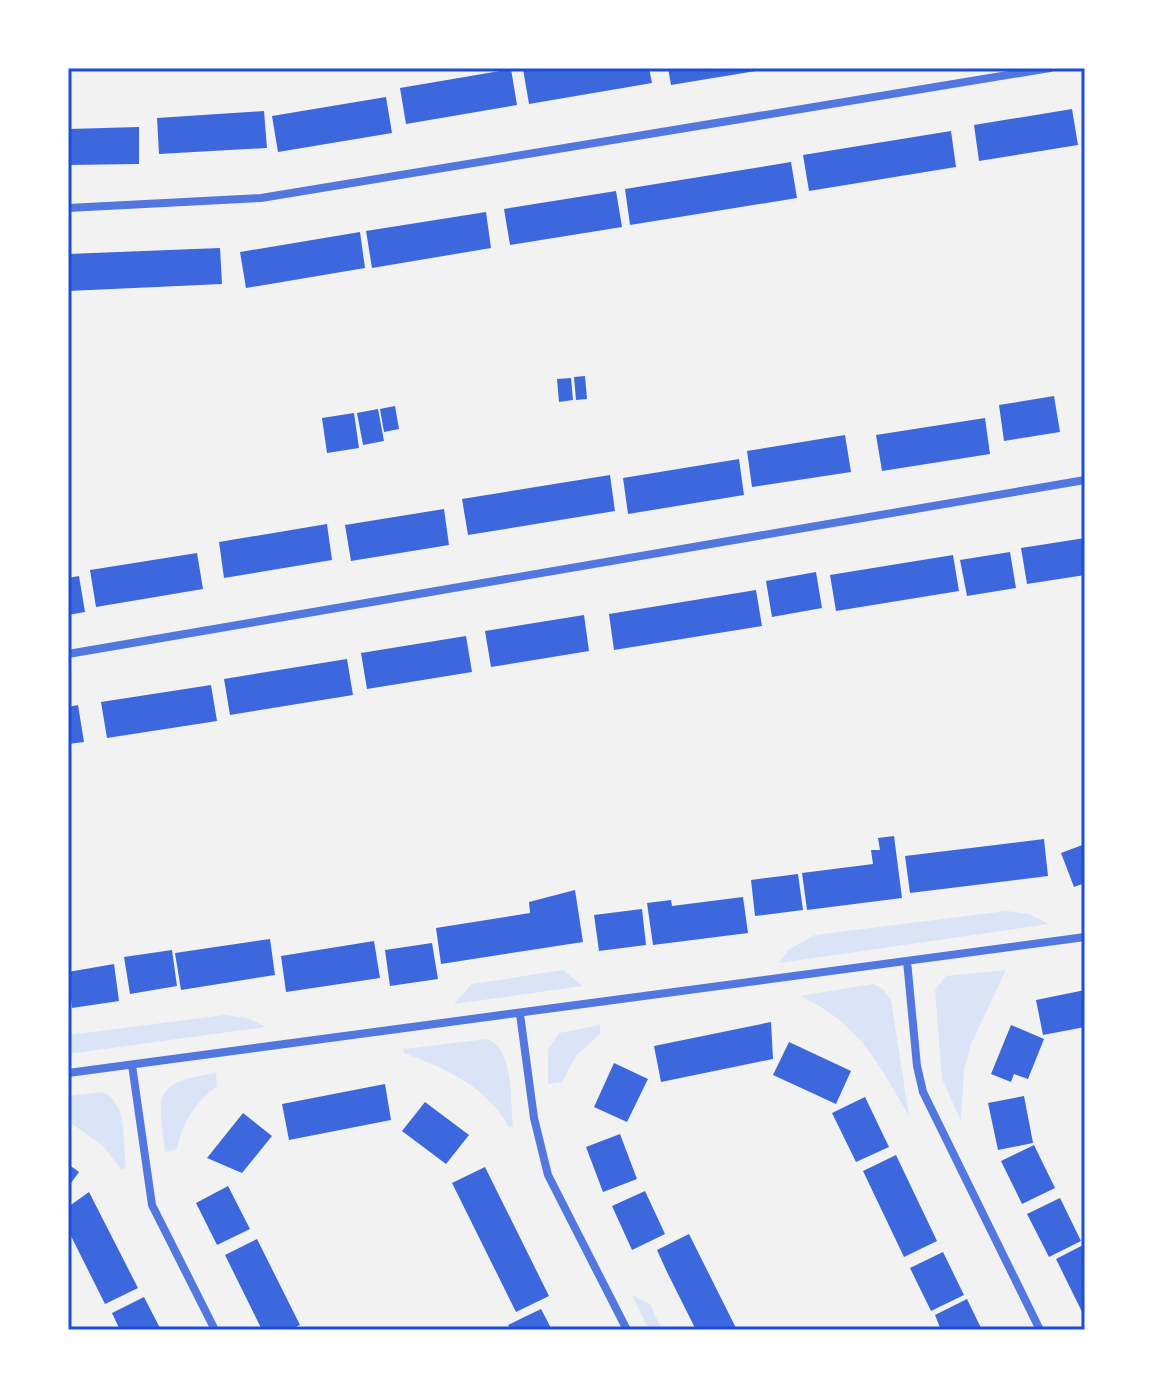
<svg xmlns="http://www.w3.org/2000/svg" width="1153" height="1398" viewBox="0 0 1153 1398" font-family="'Alegreya Sans',sans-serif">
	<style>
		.green { fill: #dbe4f7 }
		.building { fill: #3d67dc }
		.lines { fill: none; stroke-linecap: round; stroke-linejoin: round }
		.minor { stroke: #5277de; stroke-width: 8 }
		.neatline { fill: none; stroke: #1d4ed8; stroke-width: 3 }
	</style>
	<rect width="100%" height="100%" fill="#f2f2f2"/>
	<path class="green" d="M1006,911L1029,914L1049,924L779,963L788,950L815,935Z
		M563,970L583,986L454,1004L472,984Z
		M1006,970L971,1044L964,1070L961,1121L942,1079L935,990L946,976Z
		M873,984L883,989L891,1000L909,1116C878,1063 859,1023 800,996Z
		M225,1015L247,1018L266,1027L68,1054V1035Z
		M600,1025V1034L576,1056L562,1082L548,1084V1050L559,1033Z
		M487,1039C515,1049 510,1103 513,1127H509C486,1086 447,1069 404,1053L403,1049Z
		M216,1073L217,1086C195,1103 183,1122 177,1149L165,1152C158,1093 152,1083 216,1073Z
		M102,1092C128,1100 123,1146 126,1168L121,1169L103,1146L68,1121V1096Z
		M632,1295L650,1304L662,1330H649Z"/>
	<path class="building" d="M527,68H649L652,83L529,104L523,69Z
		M668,68H762V70L671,85Z
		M511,69L517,105L406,124L400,88Z
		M386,97L392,133L278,152L272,116Z
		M1072,109L1078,145L979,161L974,125Z
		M264,111L267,148L159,154L157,118Z
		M139,127V164L68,165V129Z
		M951,131L956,167L809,191L803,155Z
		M791,162L797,198L630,225L625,189Z
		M616,191L622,227L510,245L504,209Z
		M486,212L491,248L372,268L366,231Z
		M360,232L365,268L246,288L240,252Z
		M220,248L222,284L68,291V254Z
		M585,376L587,399L576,400L574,377Z
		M571,378L573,400L559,402L557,379Z
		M1054,396L1060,432L1004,441L999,405Z
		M395,406L399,429L384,432L380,409Z
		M378,409L384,441L363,445L357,413Z
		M354,413L359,448L327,453L322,418Z
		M985,418L990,454L882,471L876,435Z
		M845,435L851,472L752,487L747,451Z
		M739,459L744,495L628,514L623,478Z
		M610,475L615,511L468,535L462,499Z
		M444,509L449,545L351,561L345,525Z
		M327,524L332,560L224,578L219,542Z
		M1085,538V575L1027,584L1021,548Z
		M1010,552L1016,588L967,596L960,560Z
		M197,553L203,589L96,607L90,570Z
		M953,555L959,591L836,611L830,575Z
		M816,572L822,608L772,617L766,581Z
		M79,576L85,612L68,615V578Z
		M756,590L762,626L614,650L609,614Z
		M584,615L589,651L491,667L485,631Z
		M466,636L472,672L367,689L361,653Z
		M347,659L353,695L230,715L224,679Z
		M211,685L217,721L107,738L101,702Z
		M78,705L84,742L68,744V707Z
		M894,836L902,898L807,910L802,873L873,864L871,850H880L878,838Z
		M1044,839L1048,876L910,893L905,856Z
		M1085,844V883L1074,887L1061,853Z
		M798,874L803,910L755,916L751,880Z
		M575,890L583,942L441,964L436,928L530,913L529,902Z
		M743,897L748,933L653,945L647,903L671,900L672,906Z
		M642,909L646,945L599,951L594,915Z
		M270,939L275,975L181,990L175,953Z
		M374,941L380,978L286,992L281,956Z
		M432,943L438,979L390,986L385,950Z
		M172,950L177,986L130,994L124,957Z
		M114,964L119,1001L72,1008L68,972Z
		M1085,990V1027L1043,1035L1036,1000Z
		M771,1022L773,1059L661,1082L654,1046Z
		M1011,1025L1044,1039L1028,1079L1014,1074L1011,1082L991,1074Z
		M789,1042L851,1071L836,1104L773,1075Z
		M614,1063L648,1079L627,1122L594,1107Z
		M385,1084L391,1120L289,1140L282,1104Z
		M1024,1096L1033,1143L998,1150L988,1103Z
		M865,1097L889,1147L856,1162L832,1113Z
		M425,1102L469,1135L446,1164L402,1131Z
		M243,1113L272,1136L242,1173L207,1158Z
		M620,1134L637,1179L603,1192L586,1147Z
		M1034,1145L1055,1188L1022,1204L1001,1161Z
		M896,1155L937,1241L904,1257L863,1171Z
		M68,1164L79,1172L68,1187Z
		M485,1167L549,1296L516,1312L452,1183Z
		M228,1186L250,1229L217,1245L196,1203Z
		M645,1191L665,1234L632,1250L612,1206Z
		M89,1192L138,1288L105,1304L68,1230V1207Z
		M1060,1198L1081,1241L1049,1257L1027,1214Z
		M689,1234L737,1330H696L667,1272L657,1250Z
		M257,1239L300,1325L289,1330H262L225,1255Z
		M1085,1244V1318L1056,1259Z
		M943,1252L964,1295L931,1311L910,1268Z
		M144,1297L161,1330H120L112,1313Z
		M967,1299L982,1330H941L935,1315Z
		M541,1309L552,1330H511L508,1325Z"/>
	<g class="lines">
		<path class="minor" d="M68,208L261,198L1050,68
			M68,654L1085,480
			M907,961L917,1066L923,1092L1040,1330
			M520,1014L534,1118L548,1175L627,1330
			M132,1065L152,1205L215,1330
			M68,1073L1085,937"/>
	</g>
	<rect width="1153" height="1398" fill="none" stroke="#ffffff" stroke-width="140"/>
	<rect x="70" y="70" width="1013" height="1258" class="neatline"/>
</svg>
